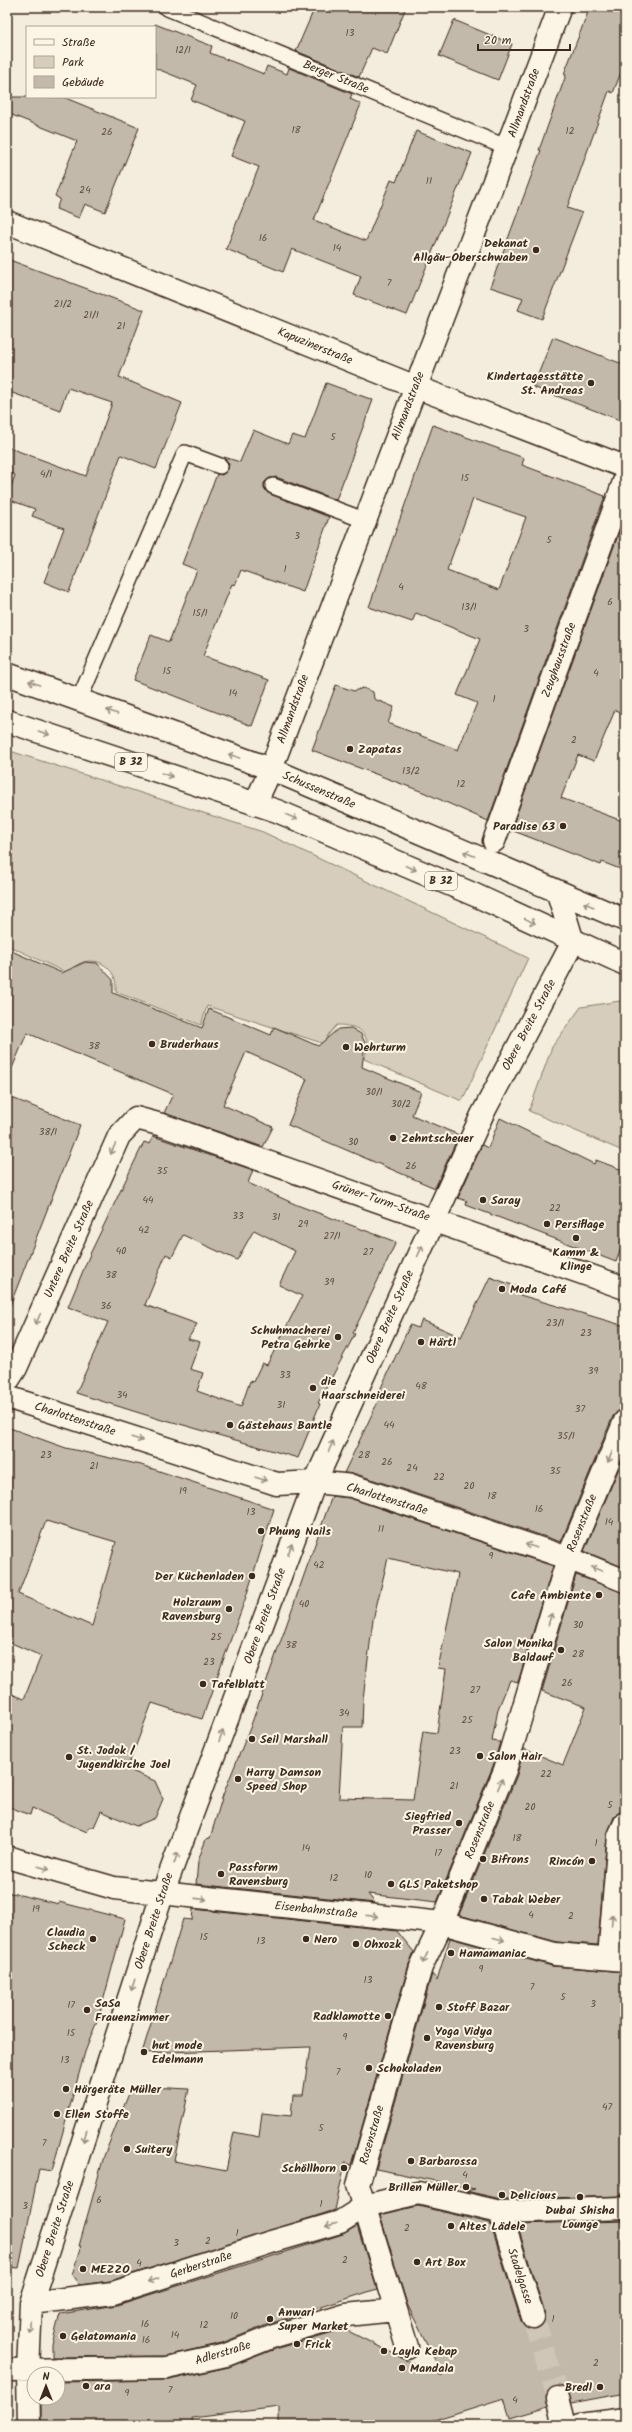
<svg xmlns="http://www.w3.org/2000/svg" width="632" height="2432" viewBox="0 0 632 2432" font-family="Kalam,sans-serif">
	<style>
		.green { fill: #d6cdbd; stroke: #887c6e }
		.building { fill: #c3b9aa; stroke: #3b2a1e; fill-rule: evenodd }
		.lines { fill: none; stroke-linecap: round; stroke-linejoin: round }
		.street-tunnel { stroke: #cfc6b7; stroke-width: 22; stroke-dasharray: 22 11; stroke-linecap: butt }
		.lane-casing { stroke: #3b2a1e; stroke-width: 18 }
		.street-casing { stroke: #3b2a1e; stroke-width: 25 }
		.primary-casing { stroke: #3b2a1e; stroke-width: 25 }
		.lane { stroke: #fcf5e5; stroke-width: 15 }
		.street { stroke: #fcf5e5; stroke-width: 22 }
		.primary { stroke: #fcf5e5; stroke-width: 22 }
		.oneway { stroke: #9c9082 }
		.poi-dot { fill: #3b2a1e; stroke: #fcf5e5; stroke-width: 1.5 }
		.labels { text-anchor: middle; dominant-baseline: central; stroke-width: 4; stroke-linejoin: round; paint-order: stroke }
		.number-label { font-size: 10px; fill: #5d4e41 }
		.shield { fill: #fcf5e5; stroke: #75675a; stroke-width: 1 }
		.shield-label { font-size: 11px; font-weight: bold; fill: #3b2a1e }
		.street-label { font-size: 12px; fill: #3b2a1e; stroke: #fcf5e5 }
		.poi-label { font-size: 12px; font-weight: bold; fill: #3b2a1e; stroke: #fcf5e5; text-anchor: start }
	</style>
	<rect width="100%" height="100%" fill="#f4eddd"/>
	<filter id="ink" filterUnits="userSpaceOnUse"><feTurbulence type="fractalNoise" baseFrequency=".025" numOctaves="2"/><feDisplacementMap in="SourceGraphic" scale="8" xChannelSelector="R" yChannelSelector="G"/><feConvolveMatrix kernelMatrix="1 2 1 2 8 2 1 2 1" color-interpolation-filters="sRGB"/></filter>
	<g filter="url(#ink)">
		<path class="green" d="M7,750L263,832L528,958L462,1101L364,1059C373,1035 361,1025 337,1025L328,1035L325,1044L207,1006L201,1025L116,992C116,987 116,980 114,976C103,956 81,957 67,973L7,945Z
			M620,1001L625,1003V1152L529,1111L552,1047L581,1007Z"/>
		<path class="building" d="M315,7H406L387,54L372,48L359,77L296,51Z
			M590,7H625V62L613,93L609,91L567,208L582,213L542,319L518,310L523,298L490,287L541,150H539L566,75L564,74Z
			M454,20L512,44L498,80L439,56Z
			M155,24L212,46L210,53L264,74L267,66L287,74L289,68L352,94L350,99L361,104L314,220L366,241L391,180L396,182L416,131L472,153L407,315L354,295L361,276L292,249L283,272L226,249L259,167L231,156L245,121L191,100L197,85L155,68Z
			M7,97H63L139,128L105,212L85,204L79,218L56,209L60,199L55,196L77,141L7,113Z
			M7,259L144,310L119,377L182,403L156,469L121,455L69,592L44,582L64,528L32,516L35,509L7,499L15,475L7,472V447L86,476L112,403L68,388L60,410L7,391Z
			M553,337L625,365V422L533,387Z
			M326,383L373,400L336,500L276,477L268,479L264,483V488L270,494L329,517L303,592L241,570L235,585L232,584L203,656L269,680L252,726L133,680L151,635L169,642L197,570L182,564L217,474L222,475L228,469L229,464L224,457L240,462L253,430L288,444L292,435L305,439Z
			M433,425L524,458L522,465L605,496L488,821L423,792L312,750L336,685L354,691L363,688L373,692L374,699L394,707L388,723L458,750L477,703L457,695L480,639L416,613L412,622L369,607ZM473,499L526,517L499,590L447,570Z
			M625,516V714L615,710L594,761L578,755L561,798L625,822V871L602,862L601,865L511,830Z
			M7,949L62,973L85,962L97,963L113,980V993L202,1028L209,1009L271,1035L274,1027L318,1046L338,1029L351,1028L361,1034L365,1043L362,1067L421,1092L412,1115L459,1135L435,1188L288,1125L307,1079L246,1052L223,1105L273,1127L263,1147L164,1113L173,1094L27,1033L7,1080Z
			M7,1096L80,1125L9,1308H7Z
			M500,1118L594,1164L596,1160L625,1171V1237L616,1262L466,1205L467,1201L458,1198L482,1145L488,1148Z
			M153,1136L253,1170L248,1183L297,1205L396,1242L353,1333L355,1334L318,1403L320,1404L298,1458L166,1420L165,1421L76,1393L108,1322L68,1307L90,1254L144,1142L150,1144ZM254,1230L295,1251L279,1285L302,1296L267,1365L262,1363L253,1382L250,1381L241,1407L197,1391L203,1373L190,1369L200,1342L188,1339L197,1324L145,1305L166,1254L172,1257L183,1235L237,1260Z
			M490,1277L523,1289L520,1295L625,1326V1409L618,1411L613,1416L561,1542L356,1474L344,1473L383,1391L380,1390L410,1325L418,1328L422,1320L461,1337Z
			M7,1427L66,1448L141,1465L274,1509L246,1597L202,1719L152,1703L127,1769L155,1781L163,1799L155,1818L136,1826L101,1811L94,1827H89L87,1832L32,1808L30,1815L7,1806V1692L24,1699L41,1656L7,1641ZM46,1521L116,1542L92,1626L18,1594Z
			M625,1454V1568L584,1551Z
			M332,1496L349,1498L553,1566L518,1682L510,1680L498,1709L492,1741L500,1742L493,1766L437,1902L368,1894L375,1903L196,1884L198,1861L206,1839L210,1838L223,1795L250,1728ZM388,1558L458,1574L438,1668L446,1669L437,1733L423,1731L413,1800L339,1798L343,1727H362L363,1699L373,1620Z
			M576,1575L625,1593V1811L618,1813L614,1817L607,1835L598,1945L557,1942L459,1915L517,1775L524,1749L563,1765L586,1707L542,1691Z
			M7,1892L59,1904V1902L125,1919L100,2013L85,2052L52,2171L39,2169L19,2268L7,2267Z
			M193,1909L397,1931L414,1952L409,1964L351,2165L345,2163L335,2210L110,2281L79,2285L72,2275L81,2246H79L104,2156L132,2086L189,2089L174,2161L226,2171L234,2132L259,2137L262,2113L291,2116L293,2095H303L310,2047L142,2053L183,1919L192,1920Z
			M450,1938L552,1966L625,1972V2196L501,2199L466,2191L475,2189L376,2169L432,1974L437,1980Z
			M418,2206L490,2223L521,2321L525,2326L531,2329L542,2326L545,2314L517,2224L625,2221V2393L572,2403L567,2390L555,2386L546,2394L548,2407L510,2418L504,2398L418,2425H279V2407L192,2418L193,2425H41V2398H58V2382L169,2380L229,2367L278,2348L344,2329L404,2359L443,2376L407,2304L380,2215Z
			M357,2226L377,2289L269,2324L222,2343L165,2356L52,2357V2344L60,2314L117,2305L343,2234Z"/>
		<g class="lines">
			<path class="street-tunnel" d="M533,2317L558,2398"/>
			<defs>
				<path id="lane" d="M165,7L508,148
					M273,486L364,520
					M79,700L185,453L220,466"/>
				<path id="street" d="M7,222L416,387L625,467
					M255,804L271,769L560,7
					M494,841L625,479
					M7,1382L16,1368L119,1136L136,1118L162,1125L625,1288
					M7,1397L277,1484L315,1482L352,1486L568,1558L625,1581
					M7,1857L114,1888L442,1923L555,1954L625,1960
					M609,1958L619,1836L625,1823
					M500,2212L533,2317
					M31,2303L113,2293L271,2242L340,2222L365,2206L418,2193L500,2212L625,2208
					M396,2310L358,2185L421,1967L442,1923L505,1770L568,1558L625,1421
					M7,2370L166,2368L226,2355L274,2336L346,2315L396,2310L407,2347
					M558,2398L565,2425
					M29,2425L28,2370L31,2303L162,1895L315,1482L482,1115L573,942L558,893
					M581,2425L625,2419"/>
				<path id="primary" d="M7,674L271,769L625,920
					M7,721L277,811L475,895L625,964"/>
			</defs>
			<use href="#lane" class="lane-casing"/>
			<use href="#street" class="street-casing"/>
			<use href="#primary" class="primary-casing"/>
			<use href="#lane" class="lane"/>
			<use href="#street" class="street"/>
			<use href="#primary" class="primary"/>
		</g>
		<defs><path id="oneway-shaft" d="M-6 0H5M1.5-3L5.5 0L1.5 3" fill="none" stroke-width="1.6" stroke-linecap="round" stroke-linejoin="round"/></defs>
		<g class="oneway">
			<use href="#oneway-shaft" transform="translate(34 683) rotate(-160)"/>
			<use href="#oneway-shaft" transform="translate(112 712) rotate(-160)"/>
			<use href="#oneway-shaft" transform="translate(44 733) rotate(19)"/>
			<use href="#oneway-shaft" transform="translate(234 756) rotate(-160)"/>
			<use href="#oneway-shaft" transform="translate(167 775) rotate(19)"/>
			<use href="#oneway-shaft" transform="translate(292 817) rotate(23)"/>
			<use href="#oneway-shaft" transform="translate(469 854) rotate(-157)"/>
			<use href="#oneway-shaft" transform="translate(411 868) rotate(23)"/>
			<use href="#oneway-shaft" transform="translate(589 905) rotate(-158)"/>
			<use href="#oneway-shaft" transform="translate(530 921) rotate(26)"/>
			<use href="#oneway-shaft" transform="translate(113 1149) rotate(114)"/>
			<use href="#oneway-shaft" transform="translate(420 1251) rotate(-66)"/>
			<use href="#oneway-shaft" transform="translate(38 1319) rotate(114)"/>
			<use href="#oneway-shaft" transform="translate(137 1439) rotate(18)"/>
			<use href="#oneway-shaft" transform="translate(331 1446) rotate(-66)"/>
			<use href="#oneway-shaft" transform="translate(610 1457) rotate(113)"/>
			<use href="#oneway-shaft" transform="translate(261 1479) rotate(18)"/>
			<use href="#oneway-shaft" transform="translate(531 1546) rotate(-162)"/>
			<use href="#oneway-shaft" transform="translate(290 1549) rotate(-70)"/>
			<use href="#oneway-shaft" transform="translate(597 1569) rotate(-159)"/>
			<use href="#oneway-shaft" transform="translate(550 1619) rotate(-73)"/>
			<use href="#oneway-shaft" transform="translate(221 1736) rotate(-70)"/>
			<use href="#oneway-shaft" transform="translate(500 1784) rotate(-68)"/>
			<use href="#oneway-shaft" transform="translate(176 1858) rotate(-70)"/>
			<use href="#oneway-shaft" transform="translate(44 1868) rotate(16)"/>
			<use href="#oneway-shaft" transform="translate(201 1899) rotate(6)"/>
			<use href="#oneway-shaft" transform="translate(372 1916) rotate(6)"/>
			<use href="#oneway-shaft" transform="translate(612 1920) rotate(-85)"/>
			<use href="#oneway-shaft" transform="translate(499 1939) rotate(15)"/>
			<use href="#oneway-shaft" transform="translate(425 1958) rotate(116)"/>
			<use href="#oneway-shaft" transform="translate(133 1985) rotate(108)"/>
			<use href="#oneway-shaft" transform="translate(85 2136) rotate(108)"/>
			<use href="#oneway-shaft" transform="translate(331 2225) rotate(164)"/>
			<use href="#oneway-shaft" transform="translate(153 2280) rotate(162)"/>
			<use href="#oneway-shaft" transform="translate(30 2327) rotate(93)"/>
		</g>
	</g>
	<g class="poi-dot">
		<circle cx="536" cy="250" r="4"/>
		<circle cx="591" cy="383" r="4"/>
		<circle cx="350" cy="749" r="4"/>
		<circle cx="563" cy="826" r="4"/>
		<circle cx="152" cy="1044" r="4"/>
		<circle cx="346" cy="1047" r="4"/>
		<circle cx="393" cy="1138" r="4"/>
		<circle cx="483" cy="1200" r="4"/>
		<circle cx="547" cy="1224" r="4"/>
		<circle cx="576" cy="1238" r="4"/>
		<circle cx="502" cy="1289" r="4"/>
		<circle cx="338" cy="1337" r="4"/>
		<circle cx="421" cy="1342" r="4"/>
		<circle cx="313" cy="1388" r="4"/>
		<circle cx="230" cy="1425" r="4"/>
		<circle cx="261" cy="1531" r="4"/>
		<circle cx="252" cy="1576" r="4"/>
		<circle cx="599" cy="1595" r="4"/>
		<circle cx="229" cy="1609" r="4"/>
		<circle cx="561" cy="1650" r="4"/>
		<circle cx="203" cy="1684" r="4"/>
		<circle cx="252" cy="1739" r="4"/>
		<circle cx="480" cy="1756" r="4"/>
		<circle cx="69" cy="1757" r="4"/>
		<circle cx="238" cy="1779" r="4"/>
		<circle cx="459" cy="1823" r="4"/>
		<circle cx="483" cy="1859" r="4"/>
		<circle cx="592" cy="1861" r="4"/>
		<circle cx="221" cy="1874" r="4"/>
		<circle cx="391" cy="1884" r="4"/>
		<circle cx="484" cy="1899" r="4"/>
		<circle cx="93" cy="1939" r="4"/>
		<circle cx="306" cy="1939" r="4"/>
		<circle cx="356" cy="1944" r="4"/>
		<circle cx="451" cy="1953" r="4"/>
		<circle cx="439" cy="2007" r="4"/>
		<circle cx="87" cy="2010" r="4"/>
		<circle cx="388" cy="2016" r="4"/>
		<circle cx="427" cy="2038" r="4"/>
		<circle cx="144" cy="2052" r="4"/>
		<circle cx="369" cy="2068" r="4"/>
		<circle cx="66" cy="2089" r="4"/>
		<circle cx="57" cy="2114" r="4"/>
		<circle cx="127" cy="2149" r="4"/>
		<circle cx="411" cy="2161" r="4"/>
		<circle cx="344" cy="2168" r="4"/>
		<circle cx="466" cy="2187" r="4"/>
		<circle cx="502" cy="2195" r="4"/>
		<circle cx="580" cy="2197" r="4"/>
		<circle cx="451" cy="2226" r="4"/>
		<circle cx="417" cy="2262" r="4"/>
		<circle cx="83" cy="2269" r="4"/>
		<circle cx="270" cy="2319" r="4"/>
		<circle cx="63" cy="2336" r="4"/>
		<circle cx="297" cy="2344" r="4"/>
		<circle cx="384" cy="2351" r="4"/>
		<circle cx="402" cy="2368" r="4"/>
		<circle cx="86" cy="2386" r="4"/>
		<circle cx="600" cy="2387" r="4"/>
	</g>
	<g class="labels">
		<g class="number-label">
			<text x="350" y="33">13</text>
			<text x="183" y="50">12/1</text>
			<text x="296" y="130">18</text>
			<text x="570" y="131">12</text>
			<text x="107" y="132">26</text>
			<text x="429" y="181">11</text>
			<text x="85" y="190">24</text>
			<text x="263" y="238">16</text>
			<text x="337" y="248">14</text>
			<text x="389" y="283">7</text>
			<text x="63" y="304">21/2</text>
			<text x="91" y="315">21/1</text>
			<text x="121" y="326">21</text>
			<text x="333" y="437">5</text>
			<text x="46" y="474">4/1</text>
			<text x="465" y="478">15</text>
			<text x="297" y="536">3</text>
			<text x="549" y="540">5</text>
			<text x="285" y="569">1</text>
			<text x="401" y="587">4</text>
			<text x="610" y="602">6</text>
			<text x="469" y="607">13/1</text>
			<text x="200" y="613">15/1</text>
			<text x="526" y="629">3</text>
			<text x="167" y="671">15</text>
			<text x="596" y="673">4</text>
			<text x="233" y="693">14</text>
			<text x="494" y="699">1</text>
			<text x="574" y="740">2</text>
			<text x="411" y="771">13/2</text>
			<text x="461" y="784">12</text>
			<text x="94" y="1046">38</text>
			<text x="374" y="1092">30/1</text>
			<text x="401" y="1104">30/2</text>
			<text x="48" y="1132">38/1</text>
			<text x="353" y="1142">30</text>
			<text x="411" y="1166">26</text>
			<text x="162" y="1171">35</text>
			<text x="148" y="1200">44</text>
			<text x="555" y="1208">22</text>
			<text x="238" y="1216">33</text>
			<text x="276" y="1217">31</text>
			<text x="303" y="1224">29</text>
			<text x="144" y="1230">42</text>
			<text x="332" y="1236">27/1</text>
			<text x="121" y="1251">40</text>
			<text x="368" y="1252">27</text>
			<text x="111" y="1275">38</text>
			<text x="329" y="1282">39</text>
			<text x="106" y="1306">36</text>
			<text x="555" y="1323">23/1</text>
			<text x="586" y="1333">23</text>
			<text x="593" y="1371">39</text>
			<text x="285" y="1375">33</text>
			<text x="421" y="1386">48</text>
			<text x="122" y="1395">34</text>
			<text x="281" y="1405">31</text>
			<text x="580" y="1409">37</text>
			<text x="389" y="1425">44</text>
			<text x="566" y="1436">35/1</text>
			<text x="46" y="1455">23</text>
			<text x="364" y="1455">28</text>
			<text x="387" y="1462">26</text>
			<text x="94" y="1466">21</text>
			<text x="412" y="1468">24</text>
			<text x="555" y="1471">35</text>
			<text x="439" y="1477">22</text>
			<text x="469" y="1486">20</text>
			<text x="183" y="1491">19</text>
			<text x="492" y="1496">18</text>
			<text x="539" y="1509">16</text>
			<text x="251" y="1512">13</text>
			<text x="609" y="1522">14</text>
			<text x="381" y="1529">11</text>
			<text x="491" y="1556">9</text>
			<text x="319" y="1565">42</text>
			<text x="304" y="1604">40</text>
			<text x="578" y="1625">30</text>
			<text x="216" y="1637">25</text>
			<text x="291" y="1645">38</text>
			<text x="578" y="1654">28</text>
			<text x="209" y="1662">23</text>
			<text x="567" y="1683">26</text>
			<text x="475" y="1690">27</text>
			<text x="344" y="1713">34</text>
			<text x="467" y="1720">25</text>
			<text x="455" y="1751">23</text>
			<text x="546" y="1774">22</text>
			<text x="454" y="1786">21</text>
			<text x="610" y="1805">5</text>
			<text x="530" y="1807">20</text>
			<text x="517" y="1838">18</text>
			<text x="596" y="1843">1</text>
			<text x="306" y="1848">14</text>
			<text x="438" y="1853">17</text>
			<text x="368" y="1875">10</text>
			<text x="334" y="1878">12</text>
			<text x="36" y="1909">19</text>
			<text x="531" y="1915">4</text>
			<text x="571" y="1916">2</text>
			<text x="204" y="1937">15</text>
			<text x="261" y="1941">13</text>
			<text x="481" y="1969">9</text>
			<text x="368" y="1980">13</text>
			<text x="532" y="1987">7</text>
			<text x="563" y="1997">5</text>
			<text x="593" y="2004">3</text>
			<text x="71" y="2005">17</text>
			<text x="71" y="2033">15</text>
			<text x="345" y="2037">9</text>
			<text x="65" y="2060">13</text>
			<text x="338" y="2072">7</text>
			<text x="607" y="2107">47</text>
			<text x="321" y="2128">5</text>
			<text x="44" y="2143">7</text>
			<text x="465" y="2175">4</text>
			<text x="99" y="2200">6</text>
			<text x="321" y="2204">1</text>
			<text x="25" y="2206">3</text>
			<text x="407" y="2228">2</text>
			<text x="237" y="2233">1</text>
			<text x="208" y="2241">2</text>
			<text x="176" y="2243">3</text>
			<text x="345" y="2260">2</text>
			<text x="139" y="2263">4</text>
			<text x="234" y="2316">10</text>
			<text x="553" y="2319">1</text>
			<text x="145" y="2324">16</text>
			<text x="204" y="2325">12</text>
			<text x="175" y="2335">14</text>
			<text x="146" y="2340">16</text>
			<text x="596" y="2363">2</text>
			<text x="170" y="2390">7</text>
			<text x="127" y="2393">9</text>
			<text x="515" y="2400">4</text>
		</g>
		<g class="shield">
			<rect x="115" y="753" width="32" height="18" rx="3"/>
			<rect x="425" y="872" width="32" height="18" rx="3"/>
		</g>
		<g class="shield-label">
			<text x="131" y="762">B 32</text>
			<text x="441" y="881">B 32</text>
		</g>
		<g class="street-label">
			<text transform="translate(336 77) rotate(22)">Berger Straße</text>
			<text transform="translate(524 103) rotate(-70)">Allmandstraße</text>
			<text transform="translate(315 346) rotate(22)">Kapuzinerstraße</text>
			<text transform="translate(408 406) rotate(-69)">Allmandstraße</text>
			<text transform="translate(559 660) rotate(-70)">Zeughausstraße</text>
			<text transform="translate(293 709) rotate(-70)">Allmandstraße</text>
			<text transform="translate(319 790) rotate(23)">Schussenstraße</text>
			<text transform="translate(529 1025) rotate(-62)">Obere Breite Straße</text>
			<text transform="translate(381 1201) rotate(19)">Grüner-Turm-Straße</text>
			<text transform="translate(69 1249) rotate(-66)">Untere Breite Straße</text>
			<text transform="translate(390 1317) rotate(-66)">Obere Breite Straße</text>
			<text transform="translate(75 1419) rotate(18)">Charlottenstraße</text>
			<text transform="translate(387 1499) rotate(17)">Charlottenstraße</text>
			<text transform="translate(582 1523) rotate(-68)">Rosenstraße</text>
			<text transform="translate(265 1616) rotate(-70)">Obere Breite Straße</text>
			<text transform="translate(480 1830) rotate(-68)">Rosenstraße</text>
			<text transform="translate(316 1910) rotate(6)">Eisenbahnstraße</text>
			<text transform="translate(154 1921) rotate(-72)">Obere Breite Straße</text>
			<text transform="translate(372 2135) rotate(-74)">Rosenstraße</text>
			<text transform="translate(55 2229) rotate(-72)">Obere Breite Straße</text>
			<text transform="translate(201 2265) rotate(-18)">Gerberstraße</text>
			<text transform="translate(520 2276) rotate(72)">Stadelgasse</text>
			<text transform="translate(223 2353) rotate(-17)">Adlerstraße</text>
		</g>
		<g class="poi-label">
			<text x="528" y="243" text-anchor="end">Dekanat<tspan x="528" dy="14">Allgäu-Oberschwaben</tspan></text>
			<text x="583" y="376" text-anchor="end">Kindertagesstätte<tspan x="583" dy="14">St. Andreas</tspan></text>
			<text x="358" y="749">Zapatas</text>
			<text x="555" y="826" text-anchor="end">Paradise 63</text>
			<text x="160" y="1044">Bruderhaus</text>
			<text x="354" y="1047">Wehrturm</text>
			<text x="401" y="1138">Zehntscheuer</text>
			<text x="491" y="1200">Saray</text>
			<text x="555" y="1224">Persiflage</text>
			<text x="576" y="1252" text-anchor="middle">Kamm &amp;<tspan x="576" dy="14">Klinge</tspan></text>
			<text x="510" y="1289">Moda Café</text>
			<text x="330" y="1330" text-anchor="end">Schuhmacherei<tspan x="330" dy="14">Petra Gehrke</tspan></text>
			<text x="429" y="1342">Härtl</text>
			<text x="321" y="1381">die<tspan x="321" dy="14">Haarschneiderei</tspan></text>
			<text x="238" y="1425">Gästehaus Bantle</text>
			<text x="269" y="1531">Phung Nails</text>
			<text x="244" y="1576" text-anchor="end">Der Küchenladen</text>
			<text x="591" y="1595" text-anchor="end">Cafe Ambiente</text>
			<text x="221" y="1602" text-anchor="end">Holzraum<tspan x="221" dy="14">Ravensburg</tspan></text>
			<text x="553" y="1643" text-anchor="end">Salon Monika<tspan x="553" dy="14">Baldauf</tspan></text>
			<text x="211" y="1684">Tafelblatt</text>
			<text x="260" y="1739">Seil Marshall</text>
			<text x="77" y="1750">St. Jodok /<tspan x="77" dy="14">Jugendkirche Joel</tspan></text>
			<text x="488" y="1756">Salon Hair</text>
			<text x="246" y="1772">Harry Damson<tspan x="246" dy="14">Speed Shop</tspan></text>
			<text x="451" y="1816" text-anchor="end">Siegfried<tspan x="451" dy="14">Prasser</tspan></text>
			<text x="491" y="1859">Bifrons</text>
			<text x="584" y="1861" text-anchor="end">Rincón</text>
			<text x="229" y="1867">Passform<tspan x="229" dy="14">Ravensburg</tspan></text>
			<text x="399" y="1884">GLS Paketshop</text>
			<text x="492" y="1899">Tabak Weber</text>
			<text x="85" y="1932" text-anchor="end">Claudia<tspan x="85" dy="14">Scheck</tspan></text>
			<text x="314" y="1939">Nero</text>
			<text x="364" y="1944">Ohxozk</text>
			<text x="459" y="1953">Hamamaniac</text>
			<text x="95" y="2003">SaSa<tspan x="95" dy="14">Frauenzimmer</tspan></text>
			<text x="447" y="2007">Stoff Bazar</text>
			<text x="380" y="2016" text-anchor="end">Radklamotte</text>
			<text x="435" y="2031">Yoga Vidya<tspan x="435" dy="14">Ravensburg</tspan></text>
			<text x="152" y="2045">hut mode<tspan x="152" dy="14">Edelmann</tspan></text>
			<text x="377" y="2068">Schokoladen</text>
			<text x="74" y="2089">Hörgeräte Müller</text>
			<text x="65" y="2114">Ellen Stoffe</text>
			<text x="135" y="2149">Suitery</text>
			<text x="419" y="2161">Barbarossa</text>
			<text x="336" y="2168" text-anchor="end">Schöllhorn</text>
			<text x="458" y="2187" text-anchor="end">Brillen Müller</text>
			<text x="510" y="2195">Delicious</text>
			<text x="580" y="2210" text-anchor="middle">Dubai Shisha<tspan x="580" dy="14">Lounge</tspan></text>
			<text x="459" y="2226">Altes Lädele</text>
			<text x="425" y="2262">Art Box</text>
			<text x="91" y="2269">MEZZO</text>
			<text x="278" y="2312">Anwari<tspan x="278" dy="14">Super Market</tspan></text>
			<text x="71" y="2336">Gelatomania</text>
			<text x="305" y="2344">Frick</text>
			<text x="392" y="2351">Layla Kebap</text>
			<text x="410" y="2368">Mandala</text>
			<text x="94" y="2386">ara</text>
			<text x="592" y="2387" text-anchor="end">Bredl</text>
		</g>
	</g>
	<rect width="632" height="2432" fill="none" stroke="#fcf5e5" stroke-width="24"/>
	<rect x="12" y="12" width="608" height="2408" fill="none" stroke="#3b2a1e" stroke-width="1.5" filter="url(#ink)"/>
	<rect x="26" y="26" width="130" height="72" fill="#fcf5e5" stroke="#afa495"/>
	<rect x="34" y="39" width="20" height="6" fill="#fcf5e5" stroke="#afa495"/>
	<text x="62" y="46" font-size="12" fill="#3b2a1e">Straße</text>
	<rect x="34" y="56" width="20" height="12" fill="#d6cdbd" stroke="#afa495"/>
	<text x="62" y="66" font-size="12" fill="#3b2a1e">Park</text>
	<rect x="34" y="76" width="20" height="12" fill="#c3b9aa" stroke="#afa495"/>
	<text x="62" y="86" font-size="12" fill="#3b2a1e">Gebäude</text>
	<g transform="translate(46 2386)"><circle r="19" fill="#fcf5e5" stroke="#afa495"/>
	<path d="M0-3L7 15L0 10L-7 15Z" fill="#3b2a1e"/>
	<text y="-6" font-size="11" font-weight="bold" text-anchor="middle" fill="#3b2a1e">N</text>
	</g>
	<path d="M478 44v6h92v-6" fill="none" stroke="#3b2a1e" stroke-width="2"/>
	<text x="484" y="44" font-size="12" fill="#3b2a1e" stroke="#fcf5e5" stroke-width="3" paint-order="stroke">20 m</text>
</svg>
